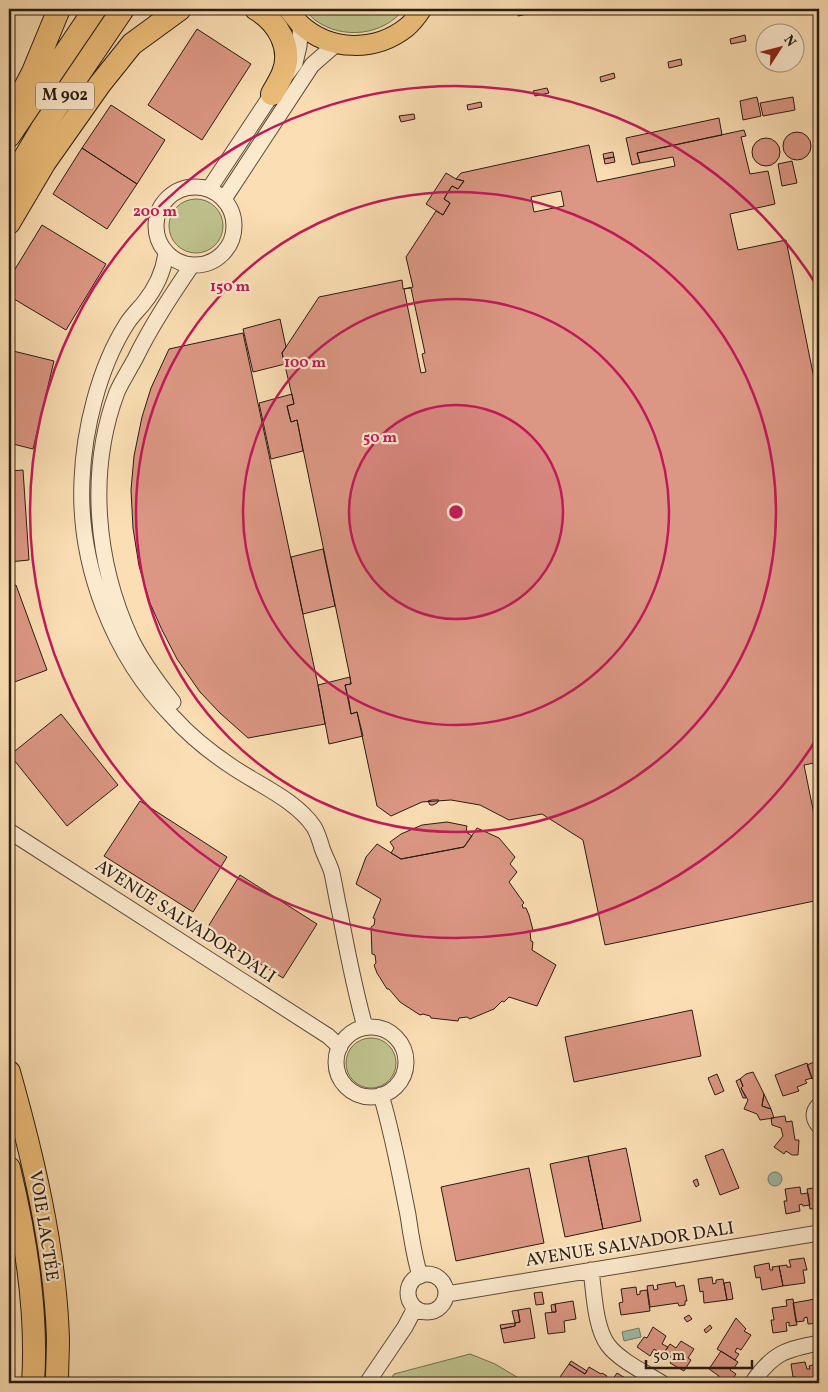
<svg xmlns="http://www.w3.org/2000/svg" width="828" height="1392" viewBox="0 0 828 1392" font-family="Vollkorn,serif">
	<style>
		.green { fill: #bec18c; stroke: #736e50 }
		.water { fill: #9fbca9; stroke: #6f7c6e }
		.building { fill: #dc9784; stroke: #281c15; fill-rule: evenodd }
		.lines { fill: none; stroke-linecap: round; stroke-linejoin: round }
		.minor-casing { stroke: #5d4c3c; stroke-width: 17 }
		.major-casing { stroke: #281c15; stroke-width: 21 }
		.highway-casing { stroke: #281c15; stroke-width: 24 }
		.minor { stroke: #fceace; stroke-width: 15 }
		.major { stroke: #eebf7a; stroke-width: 19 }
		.highway { stroke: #eebf7a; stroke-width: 22 }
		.ring { fill: none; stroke: #c2185b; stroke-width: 2.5 }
		.labels { text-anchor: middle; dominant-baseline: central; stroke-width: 4.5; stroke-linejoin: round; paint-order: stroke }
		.shield { fill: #fceace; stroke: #685a4c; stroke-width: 1 }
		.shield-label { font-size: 16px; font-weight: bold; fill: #281c15 }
		.street-label { font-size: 18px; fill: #281c15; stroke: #fceace }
		.centre { fill: #c2185b; stroke: #fceace; stroke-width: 2.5 }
		.ring-label { font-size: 15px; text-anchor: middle; font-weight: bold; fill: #c2185b; stroke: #fceace; stroke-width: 4.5; stroke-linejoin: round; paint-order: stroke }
	</style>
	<rect width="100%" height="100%" fill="#fbdeb3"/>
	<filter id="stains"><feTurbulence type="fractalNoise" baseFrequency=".004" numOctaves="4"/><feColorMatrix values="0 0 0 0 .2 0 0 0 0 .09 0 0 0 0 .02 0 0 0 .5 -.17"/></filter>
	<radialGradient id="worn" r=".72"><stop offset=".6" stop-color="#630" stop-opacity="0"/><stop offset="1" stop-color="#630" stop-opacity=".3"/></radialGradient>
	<path class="green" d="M304,9H404C383,36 342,40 315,20C311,17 308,12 304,9Z
		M169 226a27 27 0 1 1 54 0a27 27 0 1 1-54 0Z
		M346 1063a25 25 0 1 1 50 0a25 25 0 1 1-50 0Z
		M470,1354L495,1364L527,1383H388L394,1374Z"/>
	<path class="water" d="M768 1179a7 7 0 1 1 14 0a7 7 0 1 1-14 0Z
		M639,1328L641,1337L624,1341L622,1332Z"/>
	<path class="building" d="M524,9H532V13L518,16L517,10Z
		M197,29L251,64L202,140L148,105Z
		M745,35L746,41L731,44L730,39Z
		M681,59L682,65L669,68L668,62Z
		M614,73L615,78L601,82L600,77Z
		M547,88L549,93L535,96L533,91Z
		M757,97L761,116L743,120L740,101Z
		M793,97L795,110L763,116L760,103Z
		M481,102L482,107L468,110L467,105Z
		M111,105L165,140L137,184L82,148Z
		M414,114L415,119L401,122L399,116Z
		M719,118L722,135L637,153L640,163L632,165L626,138Z
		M744,130L746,136L741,137L750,174L768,171L775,204L730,214L738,250L786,240L819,403V762L804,765L819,839V900L605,945L583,840L542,814L509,820L480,805L451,800L422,802L391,816L377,806L357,712L351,714L349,701L345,685L351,684L350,677L297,420L291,422L287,406L294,404L282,353L319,297L402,280L403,289L413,287L406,257L436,211L443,215L450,203L444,199L448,192L452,186L458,189L464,181L456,179L461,173L589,145L597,182L675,166L673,157L640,163L637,153ZM561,191L564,206L534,212L531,197ZM411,288L425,353L422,354L426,372L421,373L404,289Z
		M783 146a14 14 0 1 1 28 0a14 14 0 1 1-28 0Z
		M752 152a14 14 0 1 1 28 0a14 14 0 1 1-28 0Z
		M82,148L137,184L107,229L53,194Z
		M613,152L614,157L604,159L603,154Z
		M614,157L615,162L605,164L604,159Z
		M792,161L797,183L782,186L778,164Z
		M446,173L456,179L464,181L458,189L452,186L448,192L444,199L450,203L443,215L426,204Z
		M42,225L106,264L66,330L9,296V279Z
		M280,319L286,347L282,353L285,364L253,372L243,329Z
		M243,333L318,685L325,724L248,738L220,713L200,692L177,659L162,630L150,603L139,566L133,528L131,490L134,456L142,417L151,388L169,349Z
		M9,350L54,361L33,449L9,443Z
		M292,394L294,404L287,406L291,422L297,420L303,451L271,459L259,403Z
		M23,470L29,560L9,562V471Z
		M323,549L335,606L303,614L291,557Z
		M16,585L47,670L9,684V588Z
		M350,677L351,684L345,685L351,714L357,712L363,736L329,744L318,685Z
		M61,714L118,785L67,826L10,755Z
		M432,800H439L437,803L433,805H430L428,801Z
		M140,801L227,857L193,912L104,856Z
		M447,822L467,826L466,832L472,836L464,847L401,859L391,853L394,848L390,842L401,834L422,825Z
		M477,828L499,838L515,857L510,864L517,872L509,882L524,903L522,905L523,908H526L529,915L533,930L530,932L531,941L533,942L532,950L556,965L537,1006L509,997L504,1002L502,1001L494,1009L470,1019L467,1017L459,1018L458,1021L431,1018L430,1016L423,1014L420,1015L400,1002L389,989H387L377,973L374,965L376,963L375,955L372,954L371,927L374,925L375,919L373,918L381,899L356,884L366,857L377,844L401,859L464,847Z
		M240,875L317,924L283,978L206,930Z
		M692,1010L701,1056L574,1082L565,1037Z
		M819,1060V1076L812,1079L807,1065Z
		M807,1063L812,1078L805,1080L807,1083L797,1087L799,1091L783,1096L775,1075Z
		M753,1072L764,1094L762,1106L771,1109L774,1118L760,1120L757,1114L744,1109L748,1100L741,1088L743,1086L740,1079L746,1074Z
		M717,1074L724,1091L715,1095L708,1078Z
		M740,1079L743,1086L741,1088L746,1098H743L736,1081Z
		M764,1094L771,1109L762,1106Z
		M785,1116L786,1122L792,1121L795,1140H799L798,1155H792L786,1151L784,1154L774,1147L783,1136L781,1128L772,1125L771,1118Z
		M626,1148L641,1221L603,1229L588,1156Z
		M723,1149L739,1188L720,1195L705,1156Z
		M588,1156L603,1229L565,1237L550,1164Z
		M529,1168L544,1243L456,1261L441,1187Z
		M697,1179L699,1185L696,1187L693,1181Z
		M800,1187L801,1194L808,1193L810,1205L803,1206L802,1204L799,1205L800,1211L786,1214L784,1201H787L785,1189Z
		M819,1187V1205H816V1208L810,1209L807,1189Z
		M804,1258L807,1270H803L805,1283L783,1286L779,1266L787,1265V1267H791L789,1260Z
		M769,1263L770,1270H773L772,1267L779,1266L783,1286L762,1290L760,1277L756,1278L754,1266Z
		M712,1277L713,1284L716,1283V1280L723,1279L727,1300L704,1303L703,1291L700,1292L698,1279Z
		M675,1282L676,1287L684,1285L687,1301H685V1305L679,1306L678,1303L650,1307L647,1286L653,1285L654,1290L658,1289L657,1285Z
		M730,1282L733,1299L727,1300L724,1283Z
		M636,1287L637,1295L640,1294V1291L647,1290L650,1311L621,1315L619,1303L623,1302L621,1289Z
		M542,1292L544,1304L536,1305L534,1293Z
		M793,1299L797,1325L789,1326V1322L786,1323L787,1331L773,1333L771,1320H774L772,1308L787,1306L786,1300Z
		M815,1299L817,1310H819V1323L808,1324L807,1317L804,1318V1321L796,1322L793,1303Z
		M573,1301L576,1319L564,1321L565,1332L548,1334L545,1313L556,1312L555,1304Z
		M555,1304L556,1312H552L551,1305Z
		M530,1308L535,1338L504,1343L501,1329L515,1326V1323L520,1322L518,1310Z
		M518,1310L520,1322L515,1323L512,1311Z
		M689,1315L692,1319L687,1322L684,1318Z
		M736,1318L746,1329L744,1331L751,1335L741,1350L737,1348L735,1352L739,1354L735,1360L717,1349Z
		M515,1323V1326L501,1329L500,1325Z
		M710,1325L712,1328L706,1333L704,1330Z
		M653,1327L666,1336L662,1344L668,1347L661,1357L655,1353L657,1351L654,1349L650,1356L637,1347L644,1337L647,1338Z
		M681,1341L694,1349L688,1358L691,1360L684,1371L670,1363L674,1357L671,1355L670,1358L663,1354L670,1344L676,1348Z
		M721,1351L738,1362L734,1368L732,1367L730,1370L736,1374L730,1383H723L717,1380L719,1376L709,1369Z
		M571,1361L587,1371L585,1374L569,1364Z
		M805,1362L807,1369H810L809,1366L817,1364L819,1377L812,1378L813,1383H797L796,1377H793L791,1364Z
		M569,1364L585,1374L589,1367L601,1374L602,1373L607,1376L602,1383H570L560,1377Z
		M617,1373L625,1378L622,1382L624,1383H610Z
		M560,1377L570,1383H564L558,1380Z
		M625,1378L632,1383H624L622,1382Z"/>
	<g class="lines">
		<defs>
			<path id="minor" d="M156 226a39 39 0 1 1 78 0a39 39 0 1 1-78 0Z
				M209,189L272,94L295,63L299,46L301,24
				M224,199L312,65L336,44
				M166,252C164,272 156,288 143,304C137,311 130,318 126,325C99,368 84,429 82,480C78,565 113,656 173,717C190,736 210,752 231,766C257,784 296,800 314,827C318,834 320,841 322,848C325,857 330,865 332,873C335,887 337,900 340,913C347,951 355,990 365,1027
				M173,702C158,683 142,662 131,639C96,563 87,472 117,392C122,381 129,370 135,359C151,326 171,296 192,265
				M9,831L328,1036L340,1047
				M336 1062a35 35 0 1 1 70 0a35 35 0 1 1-70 0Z
				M381,1095C393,1135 400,1175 408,1215C411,1236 414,1256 420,1276
				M819,1105C812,1112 813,1119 819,1126
				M591,1270C594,1292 595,1328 608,1345C619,1360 646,1373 662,1383
				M408 1293a19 19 0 1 1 38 0a19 19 0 1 1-38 0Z
				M447,1294L819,1233
				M367,1383L405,1327L415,1308
				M752,1383C773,1353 784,1350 819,1343"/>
			<path id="major" d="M288,9C292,14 296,19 300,24C330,52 376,52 407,27C413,22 418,15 422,9"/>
			<path id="highway" d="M256,9C278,22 293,48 283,73C280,81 275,88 272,94
				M19,99L33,72L59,9
				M9,136L95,9
				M9,184L41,130L123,9
				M9,223L45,162L100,84L132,44L180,9
				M9,1072C33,1157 55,1249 58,1338C58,1353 57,1368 57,1383
				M9,1168C26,1238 38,1311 33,1383"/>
		</defs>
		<use href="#minor" class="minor-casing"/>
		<use href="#major" class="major-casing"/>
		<use href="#highway" class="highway-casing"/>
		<use href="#minor" class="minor"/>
		<use href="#major" class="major"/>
		<use href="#highway" class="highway"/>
	</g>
	<circle cx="456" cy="512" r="107" fill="#c2185b" fill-opacity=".12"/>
	<g class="ring">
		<circle cx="456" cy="512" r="107"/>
		<circle cx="456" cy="512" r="213"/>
		<circle cx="456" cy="512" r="320"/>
		<path d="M819 735A426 426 0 1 1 819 289"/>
	</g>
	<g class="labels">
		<rect class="shield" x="36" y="82.5" width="58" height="27" rx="4"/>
		<g class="shield-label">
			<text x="65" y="96">M 902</text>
		</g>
		<g class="street-label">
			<text transform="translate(185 922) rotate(33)">AVENUE SALVADOR DALI</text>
			<text transform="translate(43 1226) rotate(81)">VOIE LACTÉE</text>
			<text transform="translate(630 1245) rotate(-9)">AVENUE SALVADOR DALI</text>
		</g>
	</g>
	<circle cx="456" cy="512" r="8" class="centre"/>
	<g class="ring-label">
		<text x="155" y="216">200 m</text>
		<text x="230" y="291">150 m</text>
		<text x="305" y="367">100 m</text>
		<text x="380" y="442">50 m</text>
	</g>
	<rect width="828" height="1392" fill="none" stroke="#fbdeb3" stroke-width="30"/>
	<rect x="10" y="10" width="808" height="1372" fill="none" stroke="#281c15" stroke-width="2.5"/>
	<rect x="15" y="15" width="798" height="1362" fill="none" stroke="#281c15"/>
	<g transform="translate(780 48) rotate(54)"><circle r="24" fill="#fceace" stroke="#a79884"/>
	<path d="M0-4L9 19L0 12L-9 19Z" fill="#8f2418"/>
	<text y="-8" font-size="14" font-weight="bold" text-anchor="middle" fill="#281c15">N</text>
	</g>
	<path d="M646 1360v8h106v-8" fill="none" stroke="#281c15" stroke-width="2.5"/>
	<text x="653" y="1360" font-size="15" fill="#281c15" stroke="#fceace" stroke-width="4" paint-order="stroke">50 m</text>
	<rect width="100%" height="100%" filter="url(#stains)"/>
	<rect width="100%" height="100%" fill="url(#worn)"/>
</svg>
